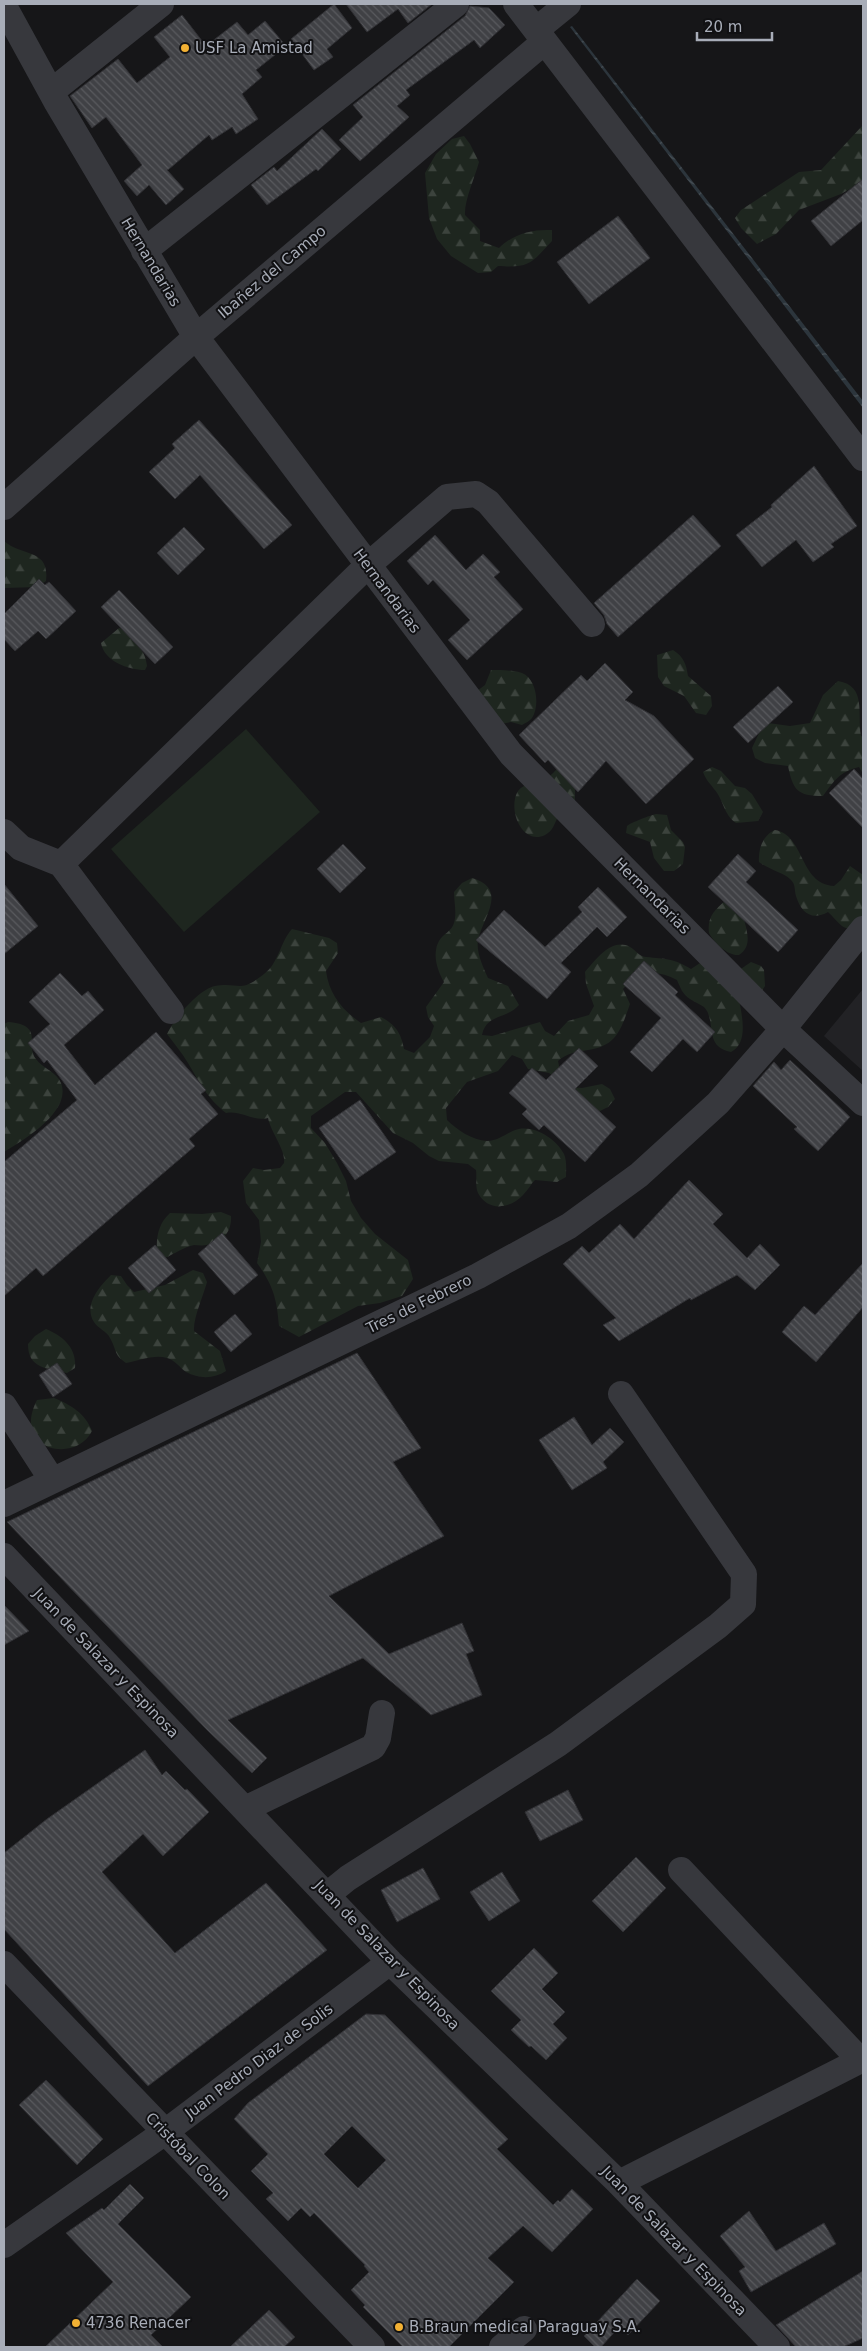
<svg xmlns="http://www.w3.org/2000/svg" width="867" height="2351" viewBox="0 0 867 2351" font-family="'DejaVu Sans',sans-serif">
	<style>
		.built { fill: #222225 }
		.grass { fill: #1e261f }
		.forest { fill: url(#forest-firs) }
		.water { fill: url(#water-waves) }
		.building { fill: url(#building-back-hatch); stroke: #303034; fill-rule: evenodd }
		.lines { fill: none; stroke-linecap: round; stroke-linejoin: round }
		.minor { stroke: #37383d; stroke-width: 26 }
		.poi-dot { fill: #f2b134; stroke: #111113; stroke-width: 2 }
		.labels { text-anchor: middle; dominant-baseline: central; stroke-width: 4; stroke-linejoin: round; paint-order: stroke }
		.poi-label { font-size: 15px; fill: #a8adb8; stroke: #111113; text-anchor: start }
		.street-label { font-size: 15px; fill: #a8adb8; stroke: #111113 }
	</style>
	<defs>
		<pattern id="forest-firs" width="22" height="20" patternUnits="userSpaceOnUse" patternTransform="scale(1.25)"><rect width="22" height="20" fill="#1e261f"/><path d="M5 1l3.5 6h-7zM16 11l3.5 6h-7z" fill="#3c433d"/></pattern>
		<pattern id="water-waves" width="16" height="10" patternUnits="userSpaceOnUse" patternTransform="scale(1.25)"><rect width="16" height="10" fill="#2c353c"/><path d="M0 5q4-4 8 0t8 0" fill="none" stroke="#485056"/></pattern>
		<pattern id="building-back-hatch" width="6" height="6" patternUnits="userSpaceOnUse" patternTransform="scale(1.25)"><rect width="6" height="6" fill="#404145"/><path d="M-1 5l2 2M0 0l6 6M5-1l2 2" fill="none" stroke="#595a5e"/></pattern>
	</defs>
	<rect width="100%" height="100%" fill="#161618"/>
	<path class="built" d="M863,989V1071L824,1036Z"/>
	<path class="grass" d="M246,729L320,812L184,932L111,849Z"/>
	<path class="forest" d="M863,125L862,182L841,194L799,210L776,234L757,244L741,228L735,218L741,210L799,172L821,170Z
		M464,136L470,144L479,162C475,177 464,201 465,215L480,230V241L499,248C513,234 532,229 552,230V241C531,263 531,268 498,266L491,272L478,273L451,256L437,239L429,218L425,173L436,154L452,139Z
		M4,541C22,557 50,548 46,581L37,587L4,588Z
		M119,628L125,629C134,645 145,647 147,666L145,670C128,670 104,661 101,643Z
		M673,650C684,657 686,664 688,676L711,696L712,706L706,715L696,713L684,696L664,686L658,677L657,655Z
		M491,670C500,670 513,670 522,673C537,679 540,706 532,718C530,721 525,723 522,725L511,722L490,726L477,691L485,685Z
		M838,681C867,686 857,713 861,736L863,737V774L859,767C839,772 835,780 823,796C797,796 793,790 788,766L765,763L755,758L752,748L761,729L768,723L790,726L810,723L823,695Z
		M561,766L575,785V801C570,806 562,811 558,817C554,824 553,831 545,835C522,846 507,809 518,791C525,782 537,784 546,779C551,776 555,770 561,766Z
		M712,767L721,771L735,786L745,788L752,794L763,812L758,821L736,823C723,814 724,800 714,789C709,782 706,780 703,772Z
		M656,814L667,815L671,830L683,842L685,847L683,864L674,871H664L654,858L650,842L626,833L627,826C630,823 651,815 656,814Z
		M775,830C805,835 799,884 834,886L841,880L850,866L863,875V926C843,934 841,924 828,912C812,921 801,913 796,896C794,889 796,884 790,879C784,873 770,870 759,862C758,849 763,835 775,830Z
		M472,878C509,889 483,917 478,940C476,952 483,967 488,978L508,986L519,1005C507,1019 486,1014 482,1035L492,1036L540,1022L545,1031L554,1036L568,1021L589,1015L594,1006L586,984L585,972C595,961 611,937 630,947C636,950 638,956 646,957C666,959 673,958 691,969L700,963L722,982L751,962L761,966L764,970L765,986L759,995H738C741,1011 750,1043 731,1052C703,1047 717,1020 704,1007C700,1004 694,1002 690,999C683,995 680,987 677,980C657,969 637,970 623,989L630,1004C621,1029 617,1046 588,1050C576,1052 567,1053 558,1061L560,1071L571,1087L582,1088L602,1084L610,1089L615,1099L608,1107L598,1112L549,1073L528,1069L522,1059L512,1055L498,1071L467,1082L446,1108L447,1120C457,1130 472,1140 487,1141C500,1141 508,1131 519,1129C536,1126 556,1139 564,1154C567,1161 566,1170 566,1177L557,1182L535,1180C531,1184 528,1190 523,1195C510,1209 488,1212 478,1193C475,1187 477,1176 476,1170L468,1164L439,1161L429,1156L413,1143L393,1133L356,1092H345L311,1116V1128L325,1143L337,1163L346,1181L351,1201L361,1218L375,1234L408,1260L413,1279L402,1296L380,1303L358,1306L299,1337L279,1326C277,1299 273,1285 257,1263L261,1242L259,1220L246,1203L243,1181L253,1168L264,1170L280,1168L284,1163C286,1150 271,1133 268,1118C253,1122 242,1110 226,1113C207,1098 200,1083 188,1063C182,1053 174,1043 167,1034C173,1020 199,989 215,986C240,982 239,994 264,974C279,963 280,942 292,929L329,938L337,943L338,953L326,971C329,994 342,1010 361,1023L381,1017C396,1025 401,1033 404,1049L414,1053L430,1037L434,1026L428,1017L426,1007L444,982C437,970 432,954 439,941C443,934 452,931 454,923C457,913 454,902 454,892L462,883Z
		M725,901L742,908C743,924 756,944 739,955C728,956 714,943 709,933C707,918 714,910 725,901Z
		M8,1022C45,1025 25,1044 36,1059C42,1068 57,1072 61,1083C72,1111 24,1140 4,1152V1024Z
		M221,1212L231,1216C232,1232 222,1243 206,1245C202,1246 198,1245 194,1245C184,1247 174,1254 165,1258L157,1251C156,1236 159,1223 170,1213L202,1214Z
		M193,1270L203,1273L207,1282C203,1297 193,1318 194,1331L220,1351L226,1371C214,1379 199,1379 186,1372C180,1368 175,1360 167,1358C154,1354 139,1361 126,1363C113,1354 117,1350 110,1338C107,1331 97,1328 94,1322C83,1305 100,1286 111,1275L121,1276L127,1285L134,1292L165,1285Z
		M46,1329C63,1336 77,1348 75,1368L67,1373C47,1368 28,1369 28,1344L35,1336Z
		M54,1398C71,1405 85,1413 92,1431C76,1464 11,1451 37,1400Z"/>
	<path class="water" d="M572,26L863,401V408L570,27Z"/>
	<path class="building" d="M334,4L352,28L327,49L333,57L314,70L291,39Z
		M346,4H432L408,23L398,9L367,32Z
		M470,6L489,8L505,25L480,48L474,40L406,90L410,95L397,106L409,117L360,161L339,140L363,117L353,105L465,16Z
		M182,15L206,46L237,22L248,35L265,21L286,46L256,70L262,77L242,94L258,119L236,134L232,127L212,140L209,135L169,169L167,170L184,189L166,205L149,185L137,196L124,181L142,165L106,117L92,128L70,96L118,59L137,83L170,57L154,37Z
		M322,129L341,149L318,171L316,169L267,205L251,185L274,167L277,171Z
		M863,179V220L831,246L811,221Z
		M618,216L650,258L589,304L557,262Z
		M199,420L292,525L264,549L200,475L175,499L149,472L175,448L172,444Z
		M814,466L857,526L831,544L834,547L813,562L796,540L762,567L736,535L772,507L771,505Z
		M693,515L721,546L618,637L607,624L604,615L594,603Z
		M184,527L205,549L178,575L157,553Z
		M435,535L466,570L483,554L500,572L494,577L523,609L467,660L448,640L470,620L433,580L428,585L407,561Z
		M39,579L45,585L49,582L76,611L46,639L38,631L15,651L4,639V614Z
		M119,590L173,647L155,664L101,607Z
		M605,663L633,692L625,700L654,716L694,759L646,804L606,761L578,792L548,760L545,763L519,735L581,675L587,681Z
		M778,686L793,702L748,743L733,727Z
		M854,769L863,779V828L829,793Z
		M343,844L366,868L340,893L317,869Z
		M738,854L756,871L746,882L798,930L778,952L708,887Z
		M4,884L38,926L4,954Z
		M598,887L627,917L607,937L597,927L561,963L571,972L547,999L476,940L504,910L545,947L582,912L578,907Z
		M644,961L678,992L675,995L715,1032L697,1052L683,1039L652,1072L630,1052L661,1018L623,984Z
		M60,973L82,996L88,991L104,1010L64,1045L95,1085L156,1032L206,1090L201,1094L218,1114L189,1139L195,1146L43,1276L36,1268L4,1296V1162L77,1100L47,1060L44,1063L28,1043L50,1024L29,1002Z
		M579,1048L598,1066L575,1089L616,1127L585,1162L544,1125L539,1130L522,1114L527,1109L509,1093L532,1068L546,1080Z
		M790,1060L850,1117L818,1151L794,1129L797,1127L753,1086L774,1062L781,1070Z
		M360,1100L396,1152L355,1180L319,1128Z
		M689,1180L723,1214L713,1224L747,1258L760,1244L780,1265L755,1290L737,1275L691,1300L690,1298L619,1341L603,1325L616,1318L563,1264L582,1246L589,1253L620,1224L634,1239Z
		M222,1233L258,1275L234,1295L198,1254Z
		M155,1245L176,1270L149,1293L128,1268Z
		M863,1263V1307L816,1362L782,1332L804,1306L815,1315Z
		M235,1314L252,1334L231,1352L214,1332Z
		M357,1353L421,1448L393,1462L444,1536L329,1596L389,1654L462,1623L474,1651L466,1654L482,1695L431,1715L363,1658L228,1720L267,1758L252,1773L207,1730L7,1522Z
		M57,1363L72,1384L53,1397L39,1375Z
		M574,1417L592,1445L610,1428L624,1442L603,1462L607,1468L572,1490L539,1440Z
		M4,1605L29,1631L4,1645Z
		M145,1750L162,1775L166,1771L185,1790L187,1789L209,1812L163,1856L143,1834L102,1872L175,1953L266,1883L327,1950L148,2086L4,1929V1853L47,1819Z
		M568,1790L583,1820L540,1841L525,1812Z
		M636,1857L666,1888L623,1932L592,1901Z
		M423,1868L440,1899L397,1922L381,1890Z
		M502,1872L520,1901L489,1921L470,1892Z
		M534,1948L558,1973L542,1989L565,2012L553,2024L567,2038L546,2060L531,2046L529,2047L511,2030L521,2020L491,1991Z
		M366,2014L385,2015L508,2139L497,2149L553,2205L558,2200L560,2202L572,2189L593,2209L552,2252L523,2226L488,2258L514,2282L449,2347H403L363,2307L365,2305L351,2290L369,2272L364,2266L365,2265L314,2213L310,2217L301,2208L288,2221L266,2199L273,2193L251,2171L268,2154L234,2119L248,2103ZM352,2126L386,2160L358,2188L324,2154Z
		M46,2080L103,2139L77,2165L19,2105Z
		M130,2184L144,2198L118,2224L191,2297L151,2335L163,2347H45L113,2282L66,2233L102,2208L104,2210Z
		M749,2211L776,2251L824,2223L836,2244L751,2292L739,2271L745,2267L720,2236Z
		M863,2271V2338L843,2347H796L776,2325Z
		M637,2279L660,2301L628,2335L619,2327L601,2347H595L584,2336Z
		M269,2310L295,2337L284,2347H230Z"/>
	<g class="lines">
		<path class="minor" d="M516,4L863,458
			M4,6L56,101L196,337L511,754L783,1029L863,1103
			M536,30L568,4
			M51,92L161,4
			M144,251L456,4
			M4,507L196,337L544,42
			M4,832L21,848L61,864L171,1011
			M61,864L367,566L447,497L476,494L488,502L592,624
			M4,1406L52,1480
			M4,1504L478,1276L569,1226L639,1175L718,1103L783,1029L863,929
			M4,1556L390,1962L619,2183L777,2347
			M245,1809L373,1747L378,1738L382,1713
			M681,1870L860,2060
			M327,1895L348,1878L558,1744L718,1626L743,1604L744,1574L621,1394
			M4,1964L372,2347
			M619,2183L863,2059
			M4,2245L165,2132L390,1962
			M502,2347L524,2329"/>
	</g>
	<g class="poi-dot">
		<circle cx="185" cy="48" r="5"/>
		<circle cx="76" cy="2323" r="5"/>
		<circle cx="399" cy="2327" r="5"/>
	</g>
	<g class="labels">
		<g class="poi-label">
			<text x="195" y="48">USF La Amistad</text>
			<text x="86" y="2323">4736 Renacer</text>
			<text x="409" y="2327">B.Braun medical Paraguay S.A.</text>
		</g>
		<g class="street-label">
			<text transform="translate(151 262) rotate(59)">Hernandarias</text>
			<text transform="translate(272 272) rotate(-40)">Ibañez del Campo</text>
			<text transform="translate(387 591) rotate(53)">Hernandarias</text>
			<text transform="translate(652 896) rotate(45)">Hernandarias</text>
			<text transform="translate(419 1304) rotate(-26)">Tres de Febrero</text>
			<text transform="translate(106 1663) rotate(46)">Juan de Salazar y Espinosa</text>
			<text transform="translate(387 1955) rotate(46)">Juan de Salazar y Espinosa</text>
			<text transform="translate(259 2061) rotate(-37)">Juan Pedro Diaz de Solis</text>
			<text transform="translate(188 2156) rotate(46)">Cristóbal Colon</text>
			<text transform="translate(674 2241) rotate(46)">Juan de Salazar y Espinosa</text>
		</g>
	</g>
	<rect width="867" height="2351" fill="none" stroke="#a8adb8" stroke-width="10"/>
	<path d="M697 32v8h75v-8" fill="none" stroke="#a8adb8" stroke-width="2.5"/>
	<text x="704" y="32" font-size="15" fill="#a8adb8" stroke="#111113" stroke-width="4" paint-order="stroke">20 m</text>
</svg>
